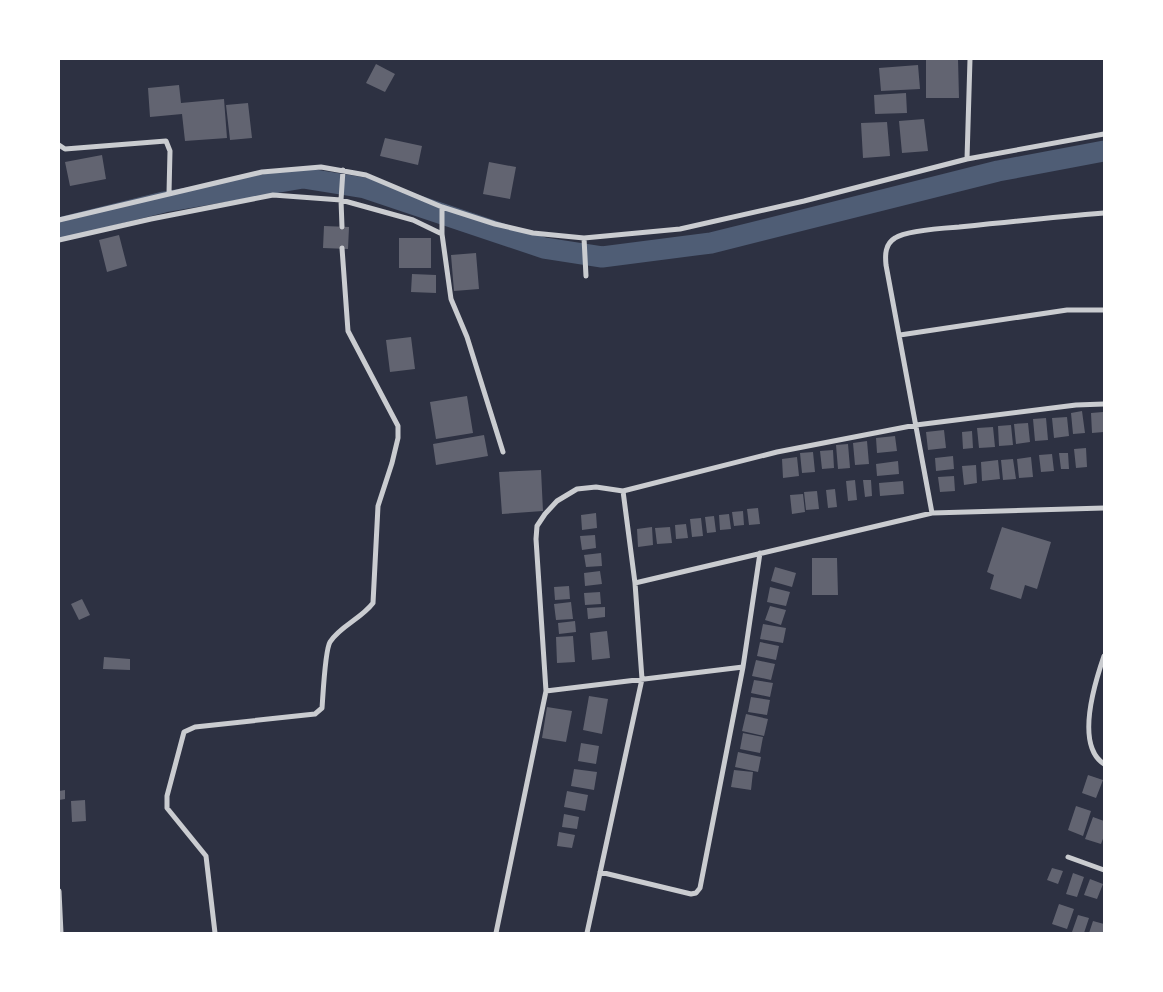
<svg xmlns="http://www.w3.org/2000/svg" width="1163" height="992" viewBox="0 0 1163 992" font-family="'DM Sans',sans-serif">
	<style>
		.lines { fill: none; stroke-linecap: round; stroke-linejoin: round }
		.canal { stroke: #4f5d75; stroke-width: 21 }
		.building { fill: #626471 }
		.minor { stroke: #caccd0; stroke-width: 5 }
	</style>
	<rect width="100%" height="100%" fill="#2d3142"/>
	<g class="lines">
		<path class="canal" d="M59,228L164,202L303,178L365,188L544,248L602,257L711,243L998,171L1104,151"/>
	</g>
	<path class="building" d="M958,59L959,98H926V60Z
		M376,64L395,74L385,92L366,83Z
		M918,65L920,89L881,91L879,68Z
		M179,85L181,103L224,99L227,138L185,141L182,114L150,117L148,88Z
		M906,93L907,113L875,114L874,95Z
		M248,103L252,138L230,140L226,105Z
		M924,119L928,151L902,153L899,121Z
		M887,122L890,156L863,158L861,123Z
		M385,138L422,146L418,165L380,156Z
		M102,155L106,179L70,186L65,162Z
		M489,162L516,167L510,199L483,194Z
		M324,226L349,227L348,249L323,248Z
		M119,235L127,266L107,272L99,240Z
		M399,238H431V268H399Z
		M476,253L479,289L454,291L451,255Z
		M412,274L436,275V293L411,292Z
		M411,337L415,369L390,372L386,340Z
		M467,396L473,433L436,439L430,402Z
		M1082,411L1085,433L1073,434L1071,413Z
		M1103,412L1104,432L1092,433L1091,413Z
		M1067,417L1069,436L1054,438L1052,418Z
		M1046,418L1048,440L1035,441L1033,419Z
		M1028,423L1030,442L1016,444L1014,424Z
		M1011,425L1013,445L999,446L998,426Z
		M993,427L995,447L979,448L977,428Z
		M944,430L946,448L928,450L926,432Z
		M972,431L973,448L963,449L962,432Z
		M484,435L488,456L436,465L433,444Z
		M895,436L897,451L877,453L876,438Z
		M867,441L869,464L855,465L853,443Z
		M848,444L850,468L838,469L836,445Z
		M1086,448L1087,467L1076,468L1074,449Z
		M833,450L834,468L822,469L820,451Z
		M813,452L815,472L802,473L800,453Z
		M1059,453H1068L1069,469H1061Z
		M1052,454L1054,471L1041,472L1039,455Z
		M953,456L954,469L936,471L935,458Z
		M797,457L799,476L783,478L782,459Z
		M1031,457L1033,477L1019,478L1017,459Z
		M1013,459L1016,479L1003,480L1001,460Z
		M998,460L1000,479L982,481L981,462Z
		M898,461L899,474L877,476L876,464Z
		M976,465L977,483L964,485L962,466Z
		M541,470L543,511L502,514L499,472Z
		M954,476L955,491L940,492L938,477Z
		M855,480L857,500L848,501L846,481Z
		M863,480H871L872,496L865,497Z
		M903,481L904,494L880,496L879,483Z
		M835,489L837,507L828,508L826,490Z
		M817,491L819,509L806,510L804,492Z
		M803,494L805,512L792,514L790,495Z
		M758,508L760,524L749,525L747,509Z
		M743,511L744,525L734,526L732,512Z
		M596,513L597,528L582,530L581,515Z
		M729,514L731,529L720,530L719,515Z
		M714,516L716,532L707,533L705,517Z
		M701,518L703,536L692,537L690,519Z
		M686,524L688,538L676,539L675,525Z
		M652,527L653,545L638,547L637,529Z
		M670,527L672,543L657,544L655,528Z
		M1002,527L1051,542L1037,589L1025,585L1021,599L990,589L994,575L987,572Z
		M595,535L596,548L582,550L580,536Z
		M601,553L602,566L586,567L584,555Z
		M812,558H837L838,595H812Z
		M775,567L796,573L792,587L771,581Z
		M600,571L602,584L585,586L584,573Z
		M569,586L570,599L555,600L554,587Z
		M770,587L790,592L786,606L767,602Z
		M600,592L601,604L585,605L584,593Z
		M82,599L90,615L79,620L71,604Z
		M571,602L573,619L556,620L554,604Z
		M770,606L786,610L781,625L765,620Z
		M605,607V617L588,619L587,608Z
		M575,621L576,632L559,634L558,623Z
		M763,624L786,628L783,643L760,639Z
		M607,631L610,658L592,660L590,633Z
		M573,636L575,662L557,663L556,637Z
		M760,642L779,646L776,660L757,656Z
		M104,657L130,659V670L103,669Z
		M756,660L775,664L771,680L752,676Z
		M754,680L773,683L770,697L751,693Z
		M589,696L608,699L602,734L583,730Z
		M751,697L770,700L767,715L748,712Z
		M547,707L572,711L566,742L542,738Z
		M746,714L768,719L764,736L742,731Z
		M743,733L763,737L760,753L740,749Z
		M581,743L599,746L596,764L578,761Z
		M738,752L761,757L758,772L735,767Z
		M574,769L597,772L594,790L571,786Z
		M734,770L753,772L751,790L731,787Z
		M1088,775L1103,780L1096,798L1082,793Z
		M65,790V799L59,800V791Z
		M567,791L588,795L585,811L564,807Z
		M85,800L86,821L72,822L71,801Z
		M1076,806L1091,811L1083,836L1068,830Z
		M564,814L579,817L577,829L562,827Z
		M1093,817L1104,821V836L1101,844L1085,839Z
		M559,832L575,835L572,848L557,846Z
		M1052,868L1063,871L1058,884L1047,880Z
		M1073,873L1084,877L1077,897L1066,894Z
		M1090,879L1103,884L1097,899L1084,895Z
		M1059,904L1074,909L1067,929L1052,924Z
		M1078,915L1089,918L1084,933L1072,932Z
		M1093,921L1104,924L1103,933H1089Z"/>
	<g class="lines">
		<path class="minor" d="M59,145L65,149L166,141L170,151L169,193
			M967,159L970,59
			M442,207V234L451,299L467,337L503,452
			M59,220L262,172L321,167L366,175L442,207L495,224L533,233L584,238L680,229L804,201L967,159L1104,134
			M342,227L341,200L343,170
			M584,238L586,276
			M59,240L151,219L273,195L341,200L413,220L442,234
			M900,335L1067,310H1104
			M932,513L886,265C885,255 885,244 895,238C907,230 944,228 959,227C1007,222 1056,217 1104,213
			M635,583L932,513L1104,508
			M1104,656C1095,682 1075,745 1104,764
			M546,691L743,667
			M1068,857L1104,870
			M600,872L691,894L696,893L700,888L743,667L760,553
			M59,891L61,933
			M215,933L206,856L167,808V796L184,732L195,727L315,714L322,708C323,696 325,650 330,642C340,626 361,619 373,603L378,506L392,463L398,438V426L348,331L342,248
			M496,933L546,691L536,539L537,526L545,514L557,501L577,489L596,487L623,491
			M587,933L642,679L635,583L623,491L777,452L916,425L1076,405L1104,404"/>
	</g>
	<rect width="1163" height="992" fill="none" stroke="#ffffff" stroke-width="120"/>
</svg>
